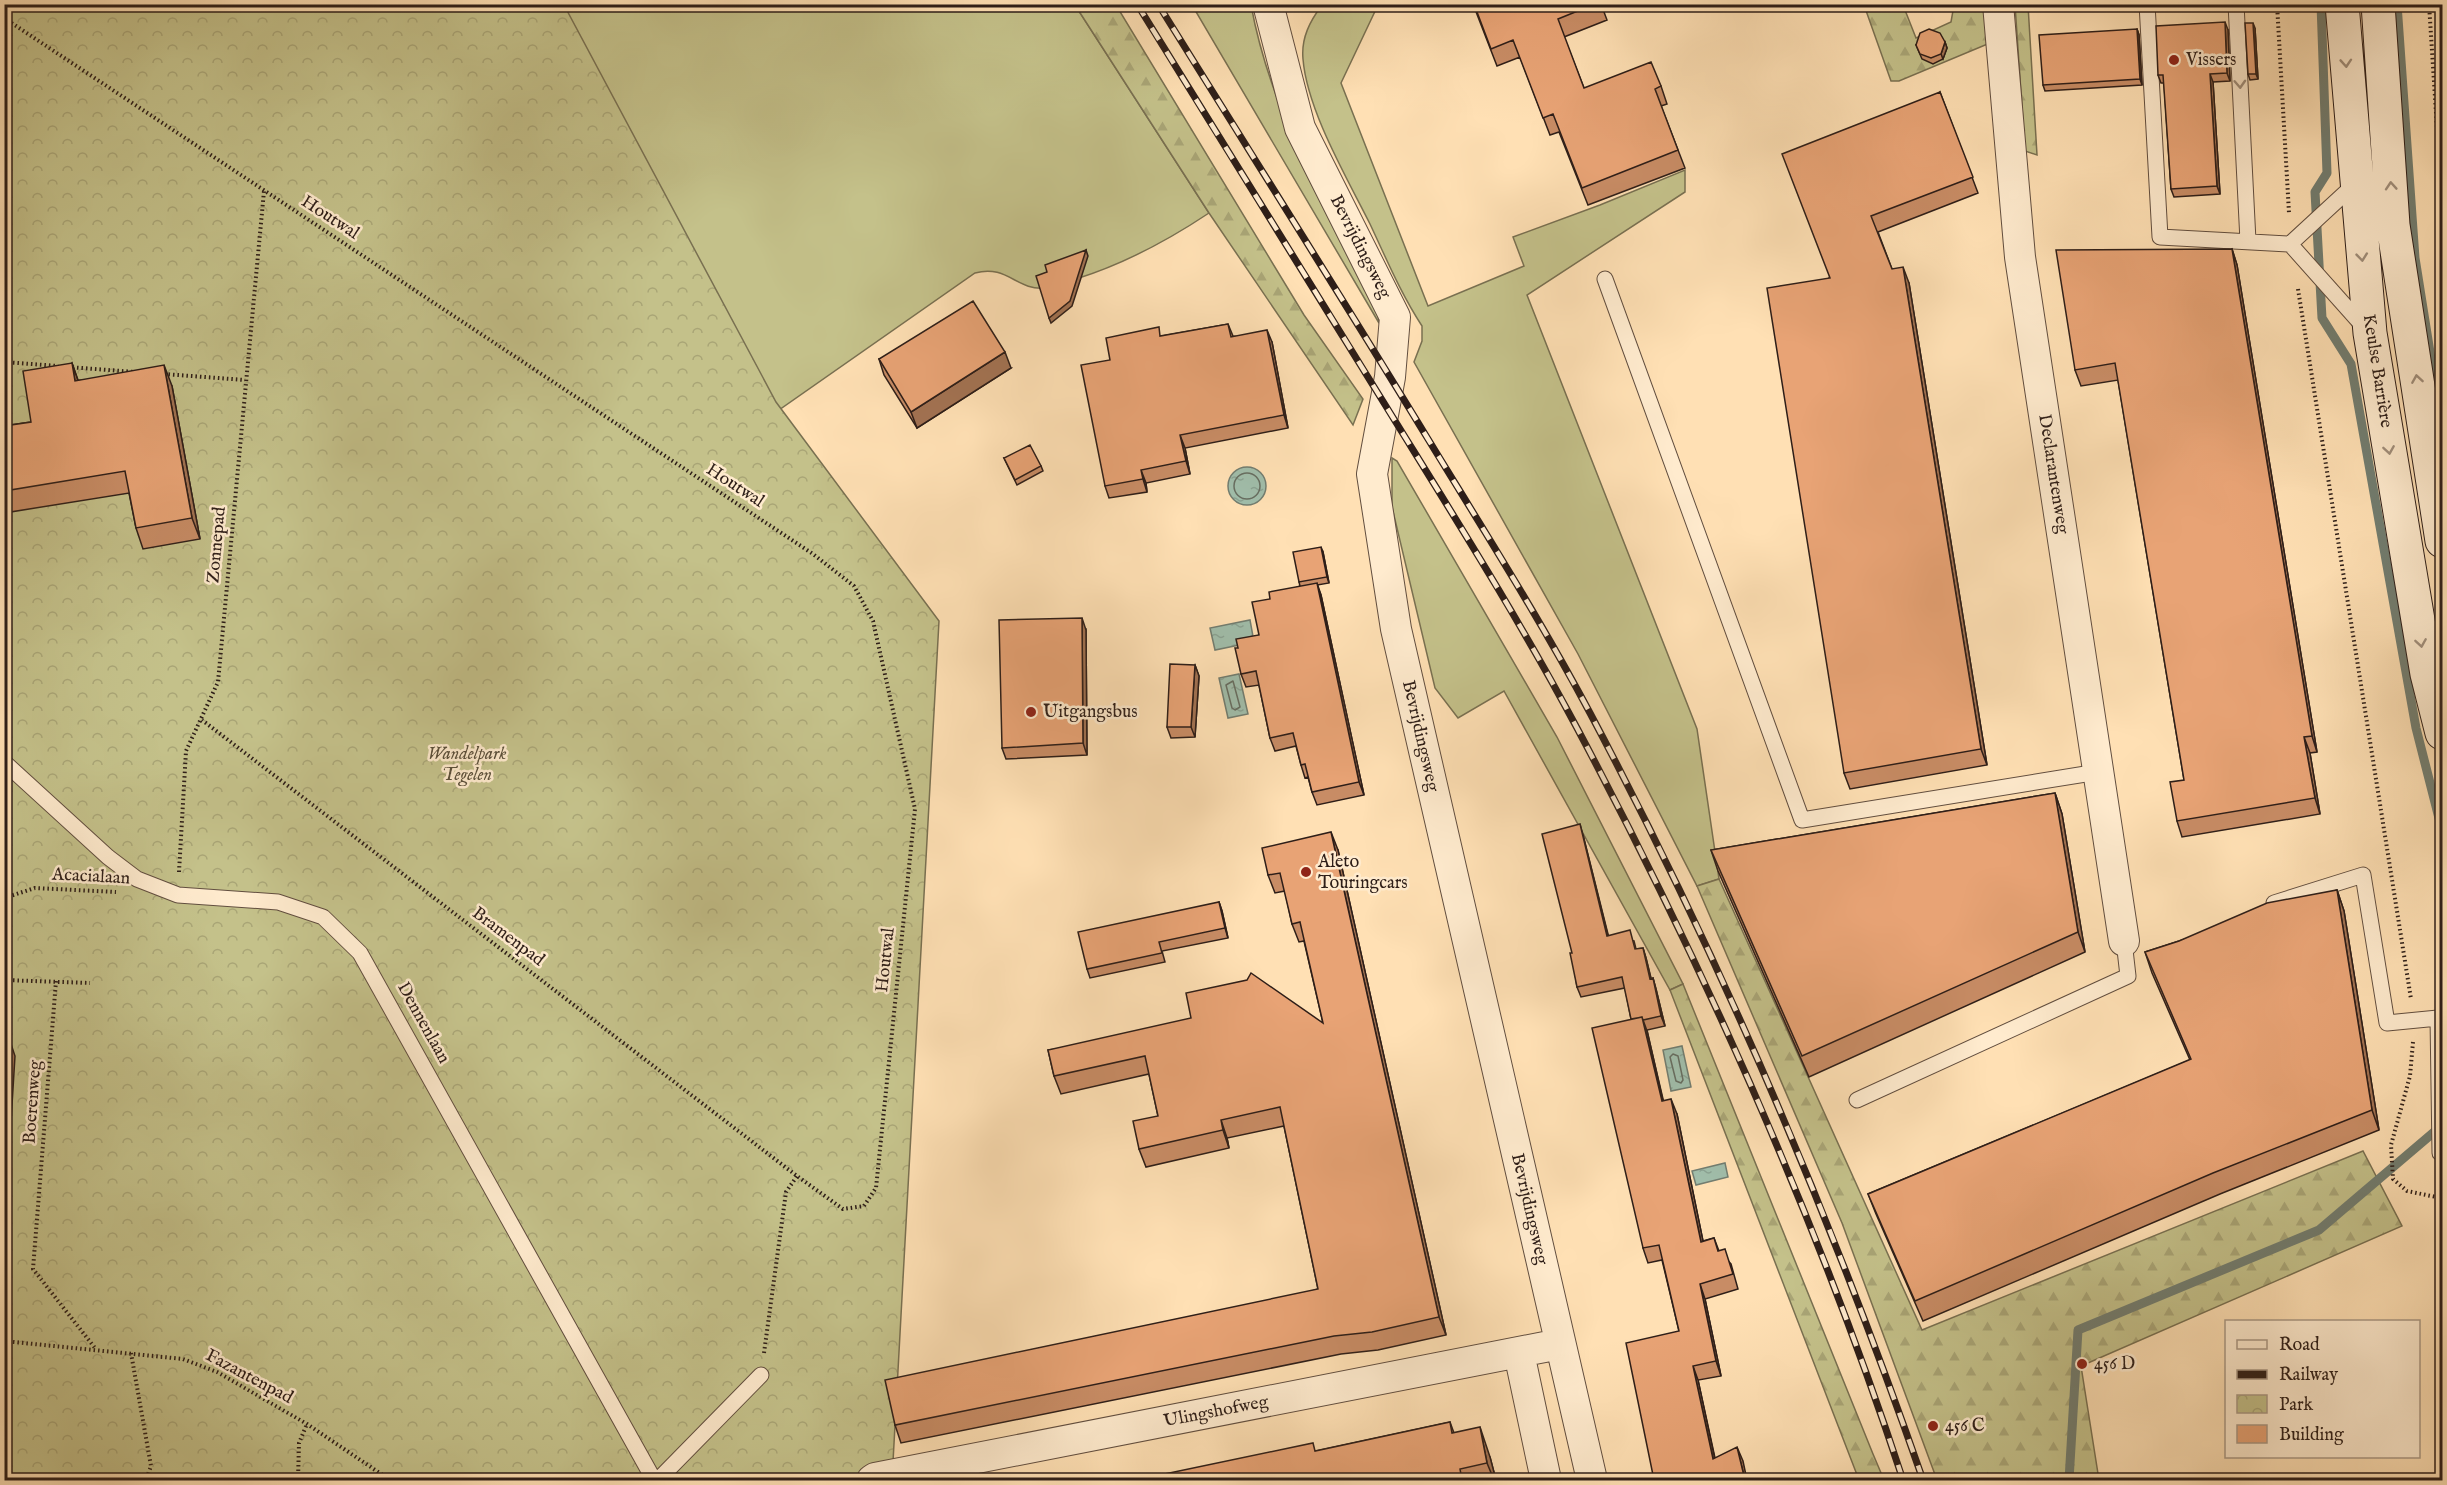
<svg xmlns="http://www.w3.org/2000/svg" width="2447" height="1485" viewBox="0 0 2447 1485" font-family="'IM FELL English',serif">
	<style>
		.grass { fill: #c4c18a; stroke: #797051; stroke-width: 1.5 }
		.forest { fill: url(#forest-firs); stroke: #797051; stroke-width: 1.5 }
		.park { fill: url(#park-crowns); stroke: #797051; stroke-width: 1.5 }
		.water { fill: url(#water-ripples); stroke: #727d70; stroke-width: 1.5 }
		.lines { fill: none; stroke-linecap: round; stroke-linejoin: round }
		.shore { stroke: #676e61; stroke-width: 1.5 }
		.stream { stroke: #727d70; stroke-width: 9 }
		.service-casing { stroke: #624e3f; stroke-width: 17 }
		.minor-casing { stroke: #624e3f; stroke-width: 32 }
		.secondary-casing { stroke: #2e1e18; stroke-width: 35 }
		.path { stroke: #2e1e18; stroke-width: 4; stroke-dasharray: 1.5 3; stroke-linecap: butt }
		.service { stroke: #ffebce; stroke-width: 15 }
		.minor { stroke: #ffebce; stroke-width: 30 }
		.secondary { stroke: #ffebce; stroke-width: 33 }
		.rail-casing { stroke: #2e1e18; stroke-width: 7 }
		.rail { stroke: #ffebce; stroke-width: 4.5; stroke-dasharray: 14; stroke-linecap: butt }
		.wall { fill: #c88c65; stroke: #2e1e18; stroke-width: 1.5 }
		.shaded-wall { fill: #a27252; stroke: #2e1e18; stroke-width: 1.5 }
		.building { fill: #e8a375; stroke: #2e1e18; stroke-width: 1.5 }
		.oneway { stroke: #a18f7c }
		.poi-dot { fill: #8f2418; stroke: #ffebce; stroke-width: 2 }
		.labels { text-anchor: middle; dominant-baseline: central; stroke-width: 5; stroke-linejoin: round; paint-order: stroke }
		.poi-label { font-size: 18px; fill: #2e1e18; stroke: #ffebce; text-anchor: start }
		.street-label { font-size: 18px; fill: #2e1e18; stroke: #ffebce }
		.park-label { font-size: 18px; font-style: italic; fill: #5b4f3a; stroke: #ffebce }
	</style>
	<defs>
		<pattern id="forest-firs" width="22" height="20" patternUnits="userSpaceOnUse" patternTransform="scale(1.5)"><rect width="22" height="20" fill="#c4c18a"/><path d="M5 1l3.5 6h-7zM16 11l3.5 6h-7z" fill="#a9a576"/></pattern>
		<pattern id="park-crowns" width="20" height="18" patternUnits="userSpaceOnUse" patternTransform="scale(1.5)"><rect width="20" height="18" fill="#c4c18a"/><path d="M2 6a3 3 0 1 1 6 0M12 15a3 3 0 1 1 6 0" fill="none" stroke="#a9a576"/></pattern>
		<pattern id="water-ripples" width="26" height="14" patternUnits="userSpaceOnUse" patternTransform="scale(1.5)"><rect width="26" height="14" fill="#a0bdaa"/><path d="M2 4q2-2 4 0t4 0M15 11q2-2 4 0t4 0" fill="none" stroke="#8aa292"/></pattern>
	</defs>
	<rect width="100%" height="100%" fill="#ffe0b4"/>
	<filter id="stains"><feTurbulence type="fractalNoise" baseFrequency=".00333" numOctaves="4"/><feColorMatrix values="0 0 0 0 .2 0 0 0 0 .09 0 0 0 0 .02 0 0 0 .5 -.17"/></filter>
	<radialGradient id="worn" r=".72"><stop offset=".6" stop-color="#630" stop-opacity="0"/><stop offset="1" stop-color="#630" stop-opacity=".3"/></radialGradient>
	<path class="grass" d="M424,5H1075L1209,213C1167,241 1124,264 1076,279C1066,282 1055,287 1045,288C1017,291 1007,264 975,273L726,447Z
		M1192,5H1251C1271,114 1327,209 1377,307L1379,323Z
		M1322,5H1378L1341,83L1428,306L1524,266L1513,237L1600,205L1685,170V192L1527,295L1697,729L1719,879L1697,886L1578,654L1414,362L1422,341V326C1401,294 1386,258 1370,224C1347,178 1307,110 1303,59C1301,38 1310,21 1322,5Z
		M1392,458L1397,461L1557,737L1683,984L1670,990L1504,691L1458,718L1435,688L1392,507Z"/>
	<path class="forest" d="M1075,5H1116L1304,315L1363,399L1353,425L1209,213Z
		M1864,5H1903L1916,38L1951,22L1954,5H1986L1990,43L1899,81H1891Z
		M2015,5H2028L2037,155L2025,151Z
		M1719,879L1922,1330L2363,1151L2402,1226L2081,1366L2099,1480H1937L1842,1223L1697,886Z
		M1683,984L1873,1454L1884,1480H1859L1670,990Z"/>
	<path class="park" d="M5,5H564L776,402L939,621L892,1480H5Z"/>
	<path class="water" d="M1228 486a19 19 0 1 1 38 0a19 19 0 1 1-38 0Z
		M1250,620L1254,642L1215,650L1210,628Z
		M1239,674L1248,714L1228,718L1219,678Z
		M1682,1046L1691,1087L1671,1091L1663,1050Z
		M1725,1163L1728,1177L1696,1185L1692,1171Z"/>
	<g class="lines">
		<path class="shore" d="M1234 486a13 13 0 1 1 26 0a13 13 0 1 1-26 0Z
			M1233,681L1240,707L1235,710L1232,708L1226,685Z
			M1673,1054L1678,1056L1683,1080L1681,1083L1676,1081L1670,1057Z"/>
		<path class="stream" d="M2321,4L2327,173L2315,192L2322,318L2351,364L2416,728L2442,830
			M2397,4L2415,258L2442,428
			M2069,1480L2078,1330L2319,1230L2440,1127"/>
		<defs>
			<path id="service" d="M2147,4L2160,237L2290,244L2364,327
				M2236,4L2248,241
				M2290,244L2355,184
				M1605,279L1802,820L2098,772
				M4,762L108,857L137,879L178,895L278,902L323,917L360,953L654,1480
				M2274,903L2363,875L2387,1023L2438,1018L2440,1153
				M1857,1100L2128,976L2124,941
				M658,1480L761,1375"/>
			<path id="minor" d="M1268,4L1300,128L1395,317L1390,377L1372,474L1396,629L1592,1480
				M1998,4L2020,257L2124,941
				M1519,1353L1546,1480
				M872,1480L875,1478L1560,1344"/>
			<path id="secondary" d="M2342,4L2370,333L2427,674L2442,733
				M2378,4L2393,225L2442,541"/>
		</defs>
		<use href="#service" class="service-casing"/>
		<use href="#minor" class="minor-casing"/>
		<use href="#secondary" class="secondary-casing"/>
		<path class="path" d="M2277,4L2289,213
			M2429,4L2442,206
			M4,18L813,554L854,586L873,621L915,809L876,1188L864,1206L843,1209L797,1176L202,720
			M2298,289L2411,999
			M4,362L58,366
			M68,367L135,372
			M164,374L245,380
			M179,872L186,751L218,682L264,191
			M4,898L35,888L116,892
			M4,980L90,983
			M56,981L33,1269L95,1348
			M2413,1042L2410,1076L2391,1145L2393,1179L2407,1191L2436,1197
			M4,1341L183,1359L217,1372L307,1424L390,1480
			M131,1353L151,1466L146,1480
			M764,1353L786,1192L797,1176
			M298,1480L299,1443L307,1424"/>
		<use href="#service" class="service"/>
		<use href="#minor" class="minor"/>
		<use href="#secondary" class="secondary"/>
		<defs>
			<path id="rail" d="M1137,4C1219,137 1302,270 1384,403C1450,510 1518,617 1577,728C1705,969 1818,1221 1903,1480
				M1158,4C1248,149 1339,293 1428,439C1483,529 1540,619 1590,713C1721,960 1831,1216 1923,1480"/>
		</defs>
		<use href="#rail" class="rail-casing"/>
		<use href="#rail" class="rail"/>
	</g>
	<path class="wall" d="M1473,4H1601L1607,20L1564,37L1584,88L1661,86L1667,104L1661,106L1685,168L1588,205L1559,132L1550,135L1520,57L1497,66Z
		M2255,28L2258,79L2250,80L2248,74Z
		M2137,29L2139,35L2142,85L2045,91L2043,85Z
		M2228,30L2230,81L2213,82L2220,194L2174,197L2171,189L2164,83H2161L2158,75Z
		M1945,42L1947,48L1943,59L1933,64L1922,59L1916,45Z
		M1940,92L1978,193L1878,232L1892,269L1909,283L1987,765L1850,789L1844,773L1829,278Z
		M2232,249L2237,265L2317,752L2310,753L2320,814L2182,837L2177,821L2184,780L2118,380L2081,386L2075,370Z
		M1228,324L1233,336L1272,342L1288,428L1185,448L1190,474L1146,483L1147,492L1109,498L1105,486L1110,360L1162,336Z
		M879,359L1011,368L917,428L884,375Z
		M72,363L78,380L172,386L200,539L143,549L136,528L129,493L4,513V426L31,422Z
		M1004,458L1041,466L1043,471L1017,485Z
		M1323,552L1329,583L1317,585L1321,595L1364,795L1317,805L1312,792L1308,777L1305,778L1301,765L1296,746L1275,751L1270,738L1259,685L1246,687L1241,674L1238,648L1259,635L1270,599L1300,586L1299,582Z
		M1086,630L1087,755L1006,759L1002,748Z
		M1195,665L1199,676L1195,737L1171,738L1167,727Z
		M2055,793L2062,814L2085,952L1809,1077L1718,871L1711,850Z
		M1583,835L1608,936L1634,941L1636,949L1643,948L1646,958L1651,979L1653,978L1656,989L1665,1026L1647,1030L1663,1101L1677,1114L1703,1241L1714,1238L1719,1251L1731,1264L1738,1289L1705,1299L1721,1376L1698,1380L1715,1458L1743,1461L1654,1480L1679,1331L1662,1260L1648,1263L1643,1248L1631,1019L1625,988L1581,997L1577,987L1572,953Z
		M1338,850L1446,1335L1378,1350L1341,1354L901,1443L895,1425L1318,1289L1284,1126L1227,1138L1229,1148L1146,1167L1139,1149L1158,1116L1149,1074L1061,1094L1054,1076L1048,1050L1323,1023L1304,941L1299,942L1292,924L1285,891L1275,893L1268,875Z
		M2337,890L2344,911L2379,1130L2220,1194L1923,1321L1876,1214L1868,1194L2190,1060L2152,973L2145,952Z
		M1219,902L1222,911L1228,938L1162,951L1165,962L1090,978L1087,969Z
		M1450,1422L1454,1433L1490,1457L1496,1480H1136L1316,1451Z"/>
	<path class="shaded-wall" d="M2225,22L2228,30L2230,81L2227,73Z
		M2253,23L2255,28L2258,79L2256,74Z
		M2137,29L2139,35L2142,85L2140,79Z
		M1945,42L1947,48L1943,59L1941,54Z
		M2210,74L2213,82L2220,194L2217,186Z
		M2232,249L2237,265L2317,752L2312,736Z
		M1086,250L1088,256L1072,306L1051,323L1049,318Z
		M1903,267L1909,283L1987,765L1981,749Z
		M1267,330L1272,342L1288,428L1284,415Z
		M1005,352L1011,368L917,428L911,412Z
		M72,363L79,384L75,381Z
		M164,365L172,386L200,539L192,518Z
		M1180,435L1185,448L1190,474L1186,461Z
		M1141,470L1146,483L1147,492L1143,479Z
		M1321,547L1323,552L1329,583L1327,577Z
		M1317,583L1321,595L1364,795L1359,782Z
		M1082,618L1086,630L1087,755L1083,743Z
		M1195,665L1199,676L1195,737L1191,727Z
		M2304,737L2310,753L2320,814L2315,798Z
		M2055,793L2062,814L2085,952L2078,932Z
		M1580,824L1583,835L1611,946L1607,936Z
		M1331,832L1338,850L1446,1335L1439,1317Z
		M2337,890L2344,911L2379,1130L2372,1110Z
		M1219,902L1222,911L1228,938L1225,928Z
		M1643,948L1646,958L1654,990L1650,979Z
		M1653,978L1656,989L1665,1026L1661,1016Z
		M4,1004L8,1014L6,1055L4,1052Z
		M1642,1017L1647,1031L1667,1116L1662,1101Z
		M8,1035L15,1056L7,1186L4,1179V1084Z
		M1671,1099L1677,1114L1706,1256L1701,1242Z
		M1221,1120L1227,1138L1229,1148L1223,1130Z
		M1700,1284L1705,1299L1721,1376L1716,1361Z
		M1693,1366L1698,1380L1718,1474L1713,1459Z
		M1480,1427L1490,1457L1496,1480H1494L1487,1463Z
		M1737,1447L1743,1461L1747,1480H1745Z"/>
	<path class="building" d="M1474,4H1595L1558,19L1584,88L1651,62L1661,86L1655,89L1678,150L1582,188L1553,114L1543,118L1513,40L1491,49Z
		M2225,22L2227,73L2210,74L2217,186L2171,189L2163,75H2158L2156,26Z
		M2245,23H2253L2256,74H2248Z
		M1929,29L1940,33L1945,42L1941,54L1931,58L1920,54L1916,45L1920,33Z
		M2137,29L2140,79L2043,85L2039,35Z
		M1940,92L1973,177L1871,216L1892,269L1903,267L1981,749L1844,773L1767,288L1830,278L1782,154Z
		M2232,249L2312,736L2304,737L2315,798L2177,821L2170,782L2184,780L2115,363L2075,370L2056,250Z
		M1086,250L1070,301L1049,318L1036,276L1047,272L1045,265Z
		M973,301L1005,352L911,412L879,359Z
		M1228,324L1231,337L1267,330L1284,415L1180,435L1186,461L1141,470L1143,479L1105,486L1081,365L1110,360L1106,338L1159,327L1160,336Z
		M72,363L75,381L164,365L192,518L136,528L125,471L4,491V426L31,422L23,371Z
		M1030,445L1041,466L1015,480L1004,458Z
		M1321,547L1327,577L1299,582L1293,552Z
		M1317,583L1359,782L1312,792L1305,764L1301,765L1293,733L1270,738L1256,671L1241,674L1235,648H1238L1236,639L1259,635L1252,602L1270,599L1269,592Z
		M1082,618L1083,743L1002,748L999,620Z
		M1170,664L1195,665L1191,727H1167Z
		M2055,793L2078,932L1802,1056L1711,850Z
		M1580,824L1607,936L1630,930L1635,949L1643,948L1650,979L1653,978L1661,1016L1643,1020L1642,1017L1631,1019L1622,977L1577,987L1570,953H1572L1542,834Z
		M1331,832L1439,1317L1372,1332L1334,1336L895,1425L885,1380L1318,1289L1280,1107L1221,1120L1223,1130L1139,1149L1133,1121L1158,1116L1145,1056L1054,1076L1048,1050L1191,1018L1186,993L1247,980L1251,973L1323,1023L1300,922L1292,924L1280,873L1268,875L1262,848Z
		M2337,890L2372,1110L2213,1173L1915,1301L1868,1194L2191,1059L2145,952L2179,941L2267,903Z
		M1219,902L1225,928L1159,942L1162,953L1087,969L1078,932Z
		M1642,1017L1662,1101L1671,1099L1701,1242L1714,1238L1718,1251L1725,1249L1733,1274L1700,1284L1716,1361L1693,1366L1713,1459L1737,1447L1745,1480H1654L1626,1343L1679,1331L1659,1245L1643,1248L1592,1028Z
		M4,1035H8L4,1084Z
		M1450,1422L1452,1433L1480,1427L1487,1463L1460,1469L1462,1480H1136L1313,1443L1315,1451Z"/>
	<defs><path id="oneway-chevron" d="M-2-3.5L2.5 0L-2 3.5" fill="none" stroke-width="1.6" stroke-linecap="round" stroke-linejoin="round" transform="scale(1.5)"/></defs>
	<g class="oneway">
		<use href="#oneway-chevron" transform="translate(2346 63) rotate(86)"/>
		<use href="#oneway-chevron" transform="translate(2240 84) rotate(87)"/>
		<use href="#oneway-chevron" transform="translate(2391 186) rotate(-94)"/>
		<use href="#oneway-chevron" transform="translate(2362 257) rotate(84)"/>
		<use href="#oneway-chevron" transform="translate(2417 379) rotate(-99)"/>
		<use href="#oneway-chevron" transform="translate(2389 450) rotate(81)"/>
		<use href="#oneway-chevron" transform="translate(2421 643) rotate(81)"/>
	</g>
	<g class="poi-dot">
		<circle cx="2174" cy="60" r="6"/>
		<circle cx="1031" cy="712" r="6"/>
		<circle cx="1306" cy="872" r="6"/>
		<circle cx="2082" cy="1364" r="6"/>
		<circle cx="1933" cy="1426" r="6"/>
	</g>
	<g class="labels">
		<g class="poi-label">
			<text x="2186" y="60">Vissers</text>
			<text x="1043" y="712">Uitgangsbus</text>
			<text x="1318" y="862">Aleto<tspan x="1318" dy="21">Touringcars</tspan></text>
			<text x="2094" y="1364">456 D</text>
			<text x="1945" y="1426">456 C</text>
		</g>
		<g class="street-label">
			<text transform="translate(330 218) rotate(33)">Houtwal</text>
			<text transform="translate(1360 247) rotate(63)">Bevrijdingsweg</text>
			<text transform="translate(2377 371) rotate(81)">Keulse Barrière</text>
			<text transform="translate(2053 474) rotate(81)">Declarantenweg</text>
			<text transform="translate(735 486) rotate(33)">Houtwal</text>
			<text transform="translate(217 545) rotate(-85)">Zonnepad</text>
			<text transform="translate(1420 736) rotate(77)">Bevrijdingsweg</text>
			<text transform="translate(91 877) rotate(3)">Acacialaan</text>
			<text transform="translate(508 937) rotate(37)">Bramenpad</text>
			<text transform="translate(886 960) rotate(-84)">Houtwal</text>
			<text transform="translate(423 1023) rotate(61)">Dennenlaan</text>
			<text transform="translate(33 1102) rotate(-86)">Boerenweg</text>
			<text transform="translate(1529 1209) rotate(77)">Bevrijdingsweg</text>
			<text transform="translate(249 1377) rotate(28)">Fazantenpad</text>
			<text transform="translate(1216 1412) rotate(-11)">Ulingshofweg</text>
		</g>
		<g class="park-label">
			<text x="467" y="754">Wandelpark<tspan x="467" dy="21">Tegelen</tspan></text>
		</g>
	</g>
	<rect width="2447" height="1485" fill="none" stroke="#ffe0b4" stroke-width="24"/>
	<rect x="6" y="6" width="2435" height="1473" fill="none" stroke="#2e1e18" stroke-width="3"/>
	<rect x="12" y="12" width="2423" height="1461" fill="none" stroke="#2e1e18" stroke-width="1.5"/>
	<rect x="2225" y="1320" width="195" height="138" fill="#ffebce" stroke="#ab9985" stroke-width="1.5"/>
	<rect x="2237" y="1340" width="30" height="9" fill="#ffebce" stroke="#ab9985" stroke-width="1.5"/>
	<text x="2279" y="1350" font-size="18" fill="#2e1e18">Road</text>
	<rect x="2237" y="1370" width="30" height="9" fill="#2e1e18" stroke="#ab9985" stroke-width="1.5"/>
	<text x="2279" y="1380" font-size="18" fill="#2e1e18">Railway</text>
	<rect x="2237" y="1395" width="30" height="18" fill="url(#park-crowns)" stroke="#ab9985" stroke-width="1.5"/>
	<text x="2279" y="1410" font-size="18" fill="#2e1e18">Park</text>
	<rect x="2237" y="1425" width="30" height="18" fill="#e8a375" stroke="#ab9985" stroke-width="1.5"/>
	<text x="2279" y="1440" font-size="18" fill="#2e1e18">Building</text>
	<rect width="100%" height="100%" filter="url(#stains)"/>
	<rect width="100%" height="100%" fill="url(#worn)"/>
</svg>
